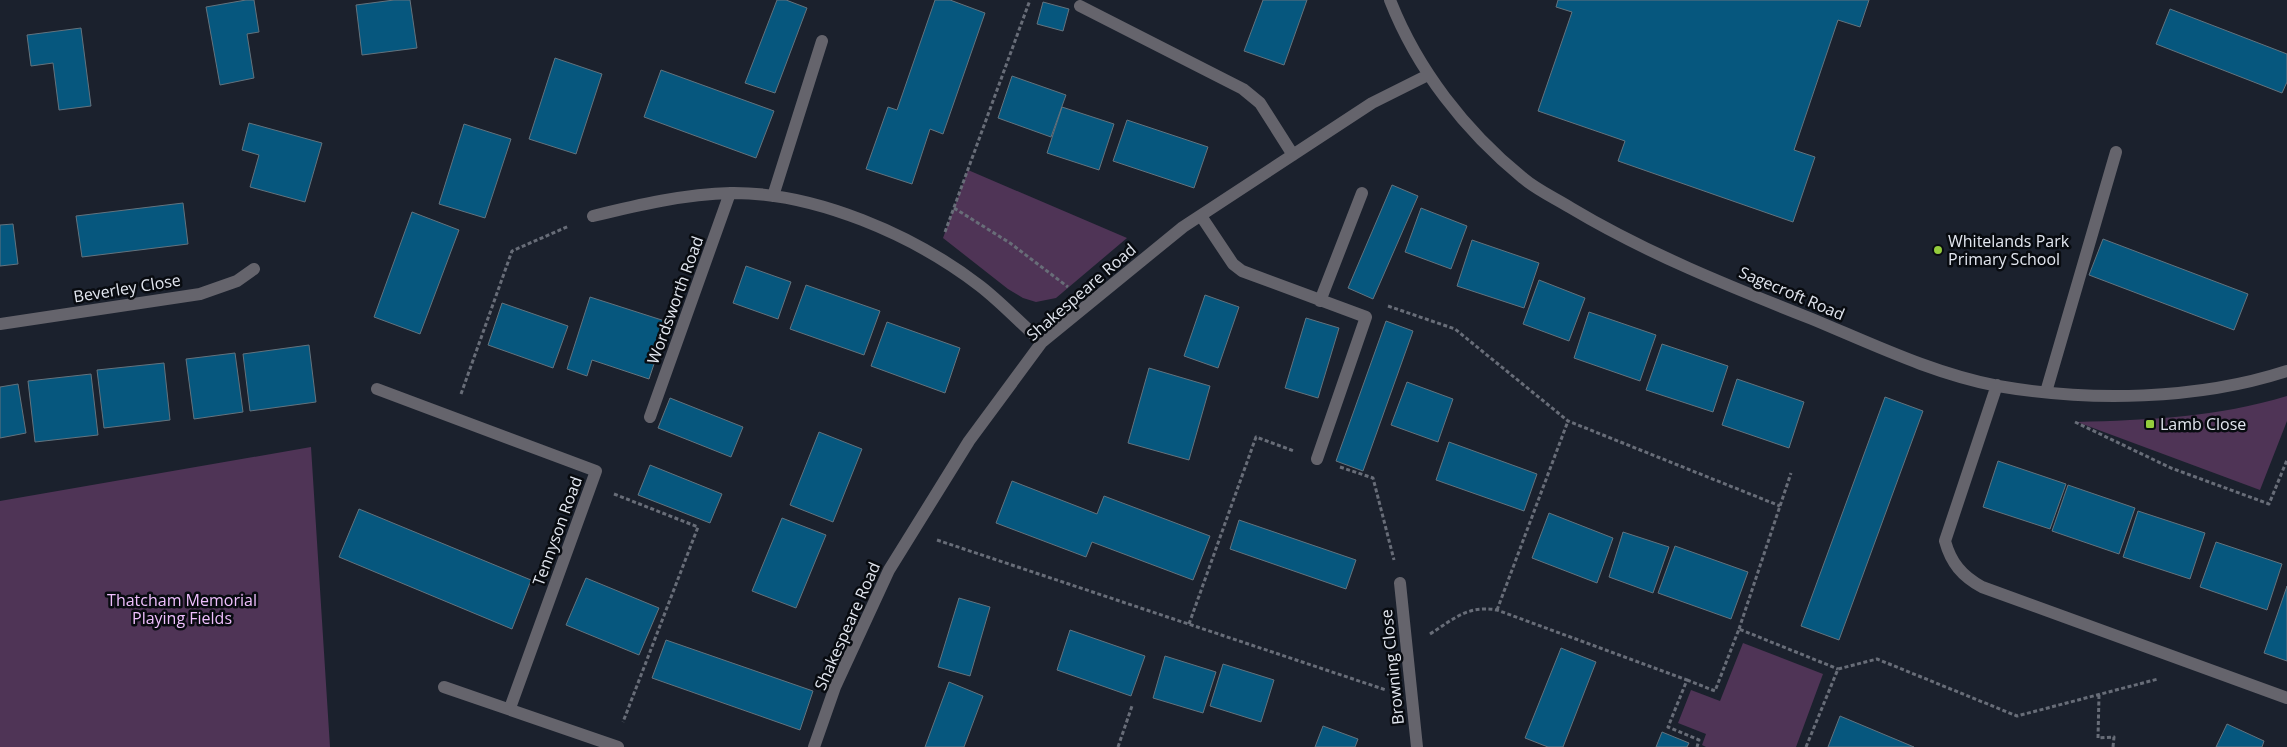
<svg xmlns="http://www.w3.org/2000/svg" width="2287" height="747" viewBox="0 0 2287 747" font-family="'Open Sans',sans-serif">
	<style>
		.green { fill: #4f3456 }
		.building { fill: #06577e; stroke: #63737e }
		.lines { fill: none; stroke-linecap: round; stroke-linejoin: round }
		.path { stroke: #686d78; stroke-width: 3; stroke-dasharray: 4 2.5; stroke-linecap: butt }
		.minor { stroke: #65646c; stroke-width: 12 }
		.poi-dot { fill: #94cc3c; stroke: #080b10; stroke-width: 2 }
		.labels { text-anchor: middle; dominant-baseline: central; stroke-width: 5; stroke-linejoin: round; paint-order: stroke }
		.poi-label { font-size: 16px; fill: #e3e7f0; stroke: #080b10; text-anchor: start }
		.street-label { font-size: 16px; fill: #e3e7f0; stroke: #080b10 }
		.park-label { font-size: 16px; fill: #efbffd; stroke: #080b10 }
	</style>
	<rect width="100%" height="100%" fill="#1b212d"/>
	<path class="green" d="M968,170L1127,238L1056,298L1036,302L1023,298L1008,289L943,238Z
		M2287,396V421L2260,490L2077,422C2148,420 2218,417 2287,396Z
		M311,447L330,747H0V501Z
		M1743,643L1823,674L1796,747H1706L1702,745L1706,734L1678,723L1691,690L1720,701Z"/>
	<path class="building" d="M246,0H254L259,32L247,34L254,78L220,85L206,7Z
		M394,0H410L417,48L362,55L356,5Z
		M777,0H786L807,8L775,93L745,83Z
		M935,0H950L985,13L943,134L930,129L912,184L866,169L888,107L897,110Z
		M1263,0H1307L1284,65L1244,51Z
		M1558,0H1869L1860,27L1838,20L1794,150L1815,157L1793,222L1618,161L1625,141L1538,111L1572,12L1556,7Z
		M1043,2L1069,9L1063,31L1037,24Z
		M2170,9L2287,54V82L2282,93L2156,44Z
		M81,28L91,106L59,110L53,63L31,66L27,35Z
		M555,58L602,74L576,154L529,139Z
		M661,70L774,111L756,158L644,117Z
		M1012,76L1066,95L1051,137L998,118Z
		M1062,107L1114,124L1099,170L1047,153Z
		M1127,120L1208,147L1194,188L1113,161Z
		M249,123L322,143L305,202L250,187L259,155L242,150Z
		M464,124L511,139L485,218L439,204Z
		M1392,185L1418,196L1373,299L1348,288Z
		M183,203L188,244L82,257L76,216Z
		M1421,208L1467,226L1451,269L1405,252Z
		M412,212L459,230L420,334L374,317Z
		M13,224L18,264L0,266V225Z
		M2103,239L2248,294L2234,330L2089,275Z
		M1472,240L1539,263L1524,308L1457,286Z
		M746,266L791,282L778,319L733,303Z
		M1539,280L1585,298L1569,341L1523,324Z
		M806,285L880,311L864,355L790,329Z
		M1205,295L1239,307L1218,368L1184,356Z
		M590,297L668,322L649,379L592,360L587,376L567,369Z
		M502,303L568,326L553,368L488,345Z
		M1589,312L1656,335L1640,381L1574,358Z
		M1306,318L1339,328L1318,398L1285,388Z
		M1386,321L1413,331L1363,471L1336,461Z
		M887,322L960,348L945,393L871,366Z
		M1662,344L1728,366L1713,412L1646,390Z
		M309,345L316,402L250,411L243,354Z
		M235,353L243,412L194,419L186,359Z
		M164,363L170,420L104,428L97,370Z
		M1149,368L1210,386L1189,460L1128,443Z
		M91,374L98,435L35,442L28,381Z
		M1737,379L1804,402L1789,448L1722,425Z
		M1407,382L1453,399L1438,442L1391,425Z
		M18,384L26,433L0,438V387Z
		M1885,397L1923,411L1839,640L1801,626Z
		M670,398L743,427L731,457L658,428Z
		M819,432L862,449L833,522L790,505Z
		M1449,442L1537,474L1524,511L1436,480Z
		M1998,461L2066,484L2050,529L1983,507Z
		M650,465L722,494L710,523L638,495Z
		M1012,481L1097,514L1104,496L1210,536L1193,580L1092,542L1086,557L996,523Z
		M2068,485L2135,508L2119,554L2052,531Z
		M359,509L531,580L512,629L339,557Z
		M2138,511L2205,533L2190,579L2123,557Z
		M1549,513L1613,538L1597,583L1532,558Z
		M782,518L826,535L796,608L752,591Z
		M1239,520L1356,560L1346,589L1230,549Z
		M1623,532L1669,547L1653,593L1609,577Z
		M2216,542L2282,564L2267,610L2200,587Z
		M1675,546L1748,572L1731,619L1658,593Z
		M586,578L659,608L639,655L566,625Z
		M2287,586V661L2264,653Z
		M959,598L990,607L970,676L938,667Z
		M1070,630L1145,656L1131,696L1057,670Z
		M666,640L813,691L800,730L652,678Z
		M1561,648L1596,662L1563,747H1548L1525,738Z
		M1165,656L1216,672L1203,713L1153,698Z
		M1223,664L1274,680L1261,722L1210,706Z
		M949,682L983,696L964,747H925Z
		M1840,716L1914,747H1828Z
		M2227,724L2264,741L2262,747H2216Z
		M1323,726L1358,739L1355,747H1315Z
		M1662,732L1689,743L1687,747H1656Z"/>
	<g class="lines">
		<path class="path" d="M954,208L1010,243L1068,287
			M945,232L1030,0
			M1388,306L1455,329L1568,421L1780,506
			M461,394L512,251L569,226
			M2075,422L2171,468L2269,504L2287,460
			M1340,467L1373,478L1394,560
			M614,494L698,527L623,722
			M937,540L1386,690
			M1497,610L1568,421
			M1189,624L1256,437L1294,451
			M1739,629L1791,473
			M1430,634C1454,619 1467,605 1497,610L1687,680L1668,727L1699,740L1697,747
			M1687,680L1715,691L1739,629L1838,669
			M2099,695L2098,738L2114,737L2113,747
			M1118,747L1132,706
			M1806,747L1838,669L1877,659L2017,716L2158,679"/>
		<path class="minor" d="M1390,0C1417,69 1465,131 1523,178C1537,190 1555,198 1571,208C1646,253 1731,287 1812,319C1872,344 1934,374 1998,386C2090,402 2198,400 2287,371
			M1080,6L1243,89L1260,103L1293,155
			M773,196L822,41
			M593,216C638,205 685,194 731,193C815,192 914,235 980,286C1002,303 1021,324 1042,342
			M1201,216L1233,264L1242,271L1366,317L1317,459
			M1320,301L1362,193
			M0,324L200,294L237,281L254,269
			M1997,385L1945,541C1951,563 1962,576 1982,587L2287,698
			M377,389L596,471L510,708
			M2046,392L2116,152
			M650,417L730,193
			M1400,583L1417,747
			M444,687L618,747
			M814,747L835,687L889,570L969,441L1042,342L1183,227L1372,103L1428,75"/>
	</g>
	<g class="poi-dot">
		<circle cx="1938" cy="250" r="5"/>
		<rect x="2145" y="419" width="10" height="10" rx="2.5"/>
	</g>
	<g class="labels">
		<g class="poi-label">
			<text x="1948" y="241">Whitelands Park<tspan x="1948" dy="18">Primary School</tspan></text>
			<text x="2160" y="424">Lamb Close</text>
		</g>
		<g class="street-label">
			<text transform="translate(127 288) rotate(-9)">Beverley Close</text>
			<text transform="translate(1081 292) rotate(-41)">Shakespeare Road</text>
			<text transform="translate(1792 293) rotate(23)">Sagecroft Road</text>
			<text transform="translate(675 300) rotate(-70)">Wordsworth Road</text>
			<text transform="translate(557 531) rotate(-70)">Tennyson Road</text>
			<text transform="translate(847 626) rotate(-66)">Shakespeare Road</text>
			<text transform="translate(1392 667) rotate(-96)">Browning Close</text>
		</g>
		<g class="park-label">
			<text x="182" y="600">Thatcham Memorial<tspan x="182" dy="18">Playing Fields</tspan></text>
		</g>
	</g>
</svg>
